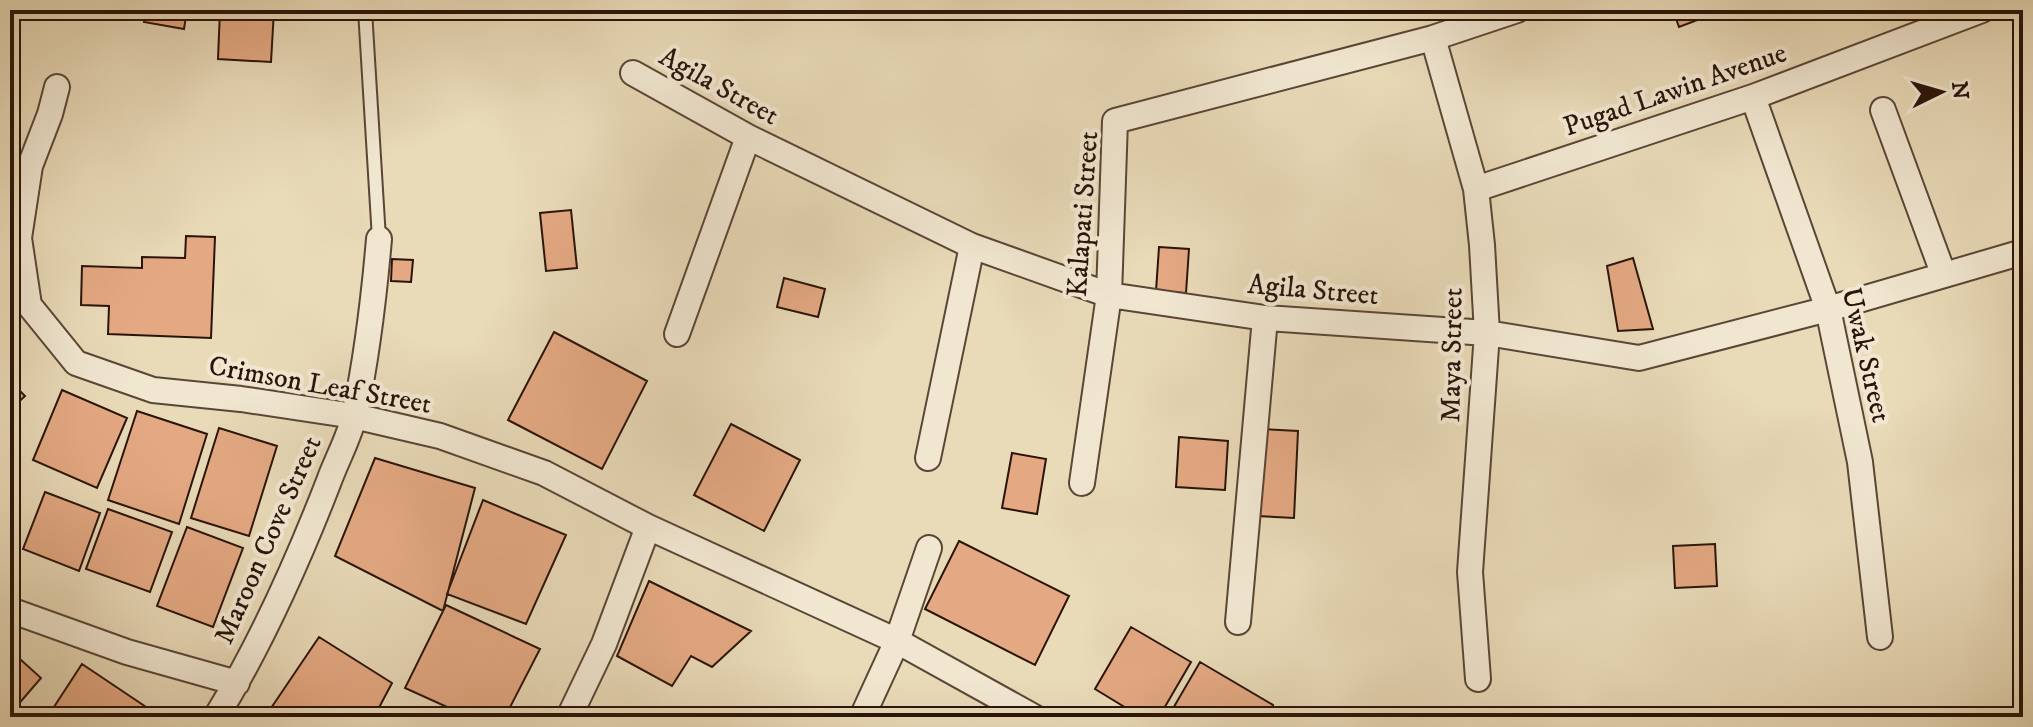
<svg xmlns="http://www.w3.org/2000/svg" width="2033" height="727" viewBox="0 0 2033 727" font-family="'IM FELL DW Pica',serif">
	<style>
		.building { fill: #e4a983; stroke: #2a140a; stroke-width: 2 }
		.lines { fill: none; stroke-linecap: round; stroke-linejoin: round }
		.lane-casing { stroke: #5a4636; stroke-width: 16 }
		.street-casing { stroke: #5a4636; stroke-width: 28 }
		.lane { stroke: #f1e7d1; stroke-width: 12 }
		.street { stroke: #f1e7d1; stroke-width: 24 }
		.labels { text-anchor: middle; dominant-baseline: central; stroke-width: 8; stroke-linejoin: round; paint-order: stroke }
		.street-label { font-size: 28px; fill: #2a140a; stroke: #f1e7d1 }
	</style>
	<rect width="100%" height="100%" fill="#e9dab8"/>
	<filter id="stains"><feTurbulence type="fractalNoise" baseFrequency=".0025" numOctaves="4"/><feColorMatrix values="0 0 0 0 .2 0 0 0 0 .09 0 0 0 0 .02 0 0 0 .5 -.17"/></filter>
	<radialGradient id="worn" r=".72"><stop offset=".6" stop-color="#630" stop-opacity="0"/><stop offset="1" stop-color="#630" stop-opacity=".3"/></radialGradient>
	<path class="building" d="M146,10H187L184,29L144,22Z
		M220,10H274L271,62L218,59Z
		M1673,10H1721V11L1679,27Z
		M571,210L577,268L546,271L540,213Z
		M186,236L215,237L211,338L108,334L109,306L81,305L82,266L142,268V257L185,258Z
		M1159,247L1189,249L1186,293L1156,291Z
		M1633,258L1653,329L1618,331L1607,266Z
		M392,259L413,260L411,282L391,281Z
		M784,278L825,289L818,317L777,307Z
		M554,332L647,381L602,469L508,420Z
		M10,381L25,396L10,410Z
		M62,390L127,418L97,488L33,460Z
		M137,411L207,434L179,524L108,500Z
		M731,424L800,460L764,531L694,495Z
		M219,428L277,446L249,536L191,518Z
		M1262,429L1298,431L1294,518L1257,516Z
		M1179,437L1228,441L1225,490L1176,487Z
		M1012,453L1046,459L1037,514L1002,508Z
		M375,458L475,488L443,611L335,556Z
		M45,492L100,513L79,571L23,549Z
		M483,500L566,535L526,624L447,594Z
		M108,509L172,532L150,592L86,569Z
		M187,527L243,548L213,627L157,606Z
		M959,541L1069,596L1035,665L925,609Z
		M1715,544L1717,586L1675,588L1673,546Z
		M649,581L751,631L712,667L691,656L672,686L617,656Z
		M446,605L540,649L505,717H469L405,688Z
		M1131,627L1191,662L1159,717H1141L1095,689Z
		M319,637L392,683L374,717H265Z
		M10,650L41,678L10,714Z
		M1200,662L1273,705L1267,717H1168Z
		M82,664L161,717H55L50,713Z"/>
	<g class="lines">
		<defs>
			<path id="lane" d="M365,10L379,239"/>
			<path id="street" d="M1433,38L1476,189L1482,245L1487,333L1470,572L1478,679
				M633,73L748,137L972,246L1109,295L1265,318L1487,333L1639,358L1828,309L2023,252
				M57,87L50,114L30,166L19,238L29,305L76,363L153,390L241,399L354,416L440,436L544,473L648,527L897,641L1034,717
				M1753,97L1828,309L1860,462L1880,637
				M1883,110L1943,273
				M1476,189L1753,97L1982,10
				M677,334L748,137
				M928,458L972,246
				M1082,483L1109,295L1115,121L1433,38L1517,10
				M10,610L127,652L237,683
				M1238,622L1265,318
				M216,717C261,644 298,561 329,481C337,459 350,436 355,413C367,356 374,297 379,239
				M569,717L604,644L648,527
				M862,717L897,641L929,548"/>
		</defs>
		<use href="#lane" class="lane-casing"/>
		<use href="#street" class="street-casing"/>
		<use href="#lane" class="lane"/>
		<use href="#street" class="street"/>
	</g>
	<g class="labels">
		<g class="street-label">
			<text transform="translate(719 86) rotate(29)">Agila Street</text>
			<text transform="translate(1675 90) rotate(-19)">Pugad Lawin Avenue</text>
			<text transform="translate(1083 214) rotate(-86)">Kalapati Street</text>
			<text transform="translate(1313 290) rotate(5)">Agila Street</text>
			<text transform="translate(1452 355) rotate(-89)">Maya Street</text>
			<text transform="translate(1866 355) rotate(77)">Uwak Street</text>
			<text transform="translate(320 385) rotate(10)">Crimson Leaf Street</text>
			<text transform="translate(268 540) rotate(-66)">Maroon Cove Street</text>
		</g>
	</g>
	<rect width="2033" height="727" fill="none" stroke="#e9dab8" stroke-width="40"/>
	<rect x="12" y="12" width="2009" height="703" fill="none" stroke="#2a140a" stroke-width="4"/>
	<rect x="20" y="20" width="1993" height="687" fill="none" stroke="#2a140a" stroke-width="2"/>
	<g transform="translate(1941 92) rotate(85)" stroke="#f1e7d1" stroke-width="6" paint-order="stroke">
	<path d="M0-6L14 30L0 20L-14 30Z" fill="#2a140a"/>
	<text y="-12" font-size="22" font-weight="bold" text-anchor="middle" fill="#2a140a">N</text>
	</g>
	<rect width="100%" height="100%" filter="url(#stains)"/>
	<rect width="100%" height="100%" fill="url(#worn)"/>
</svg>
